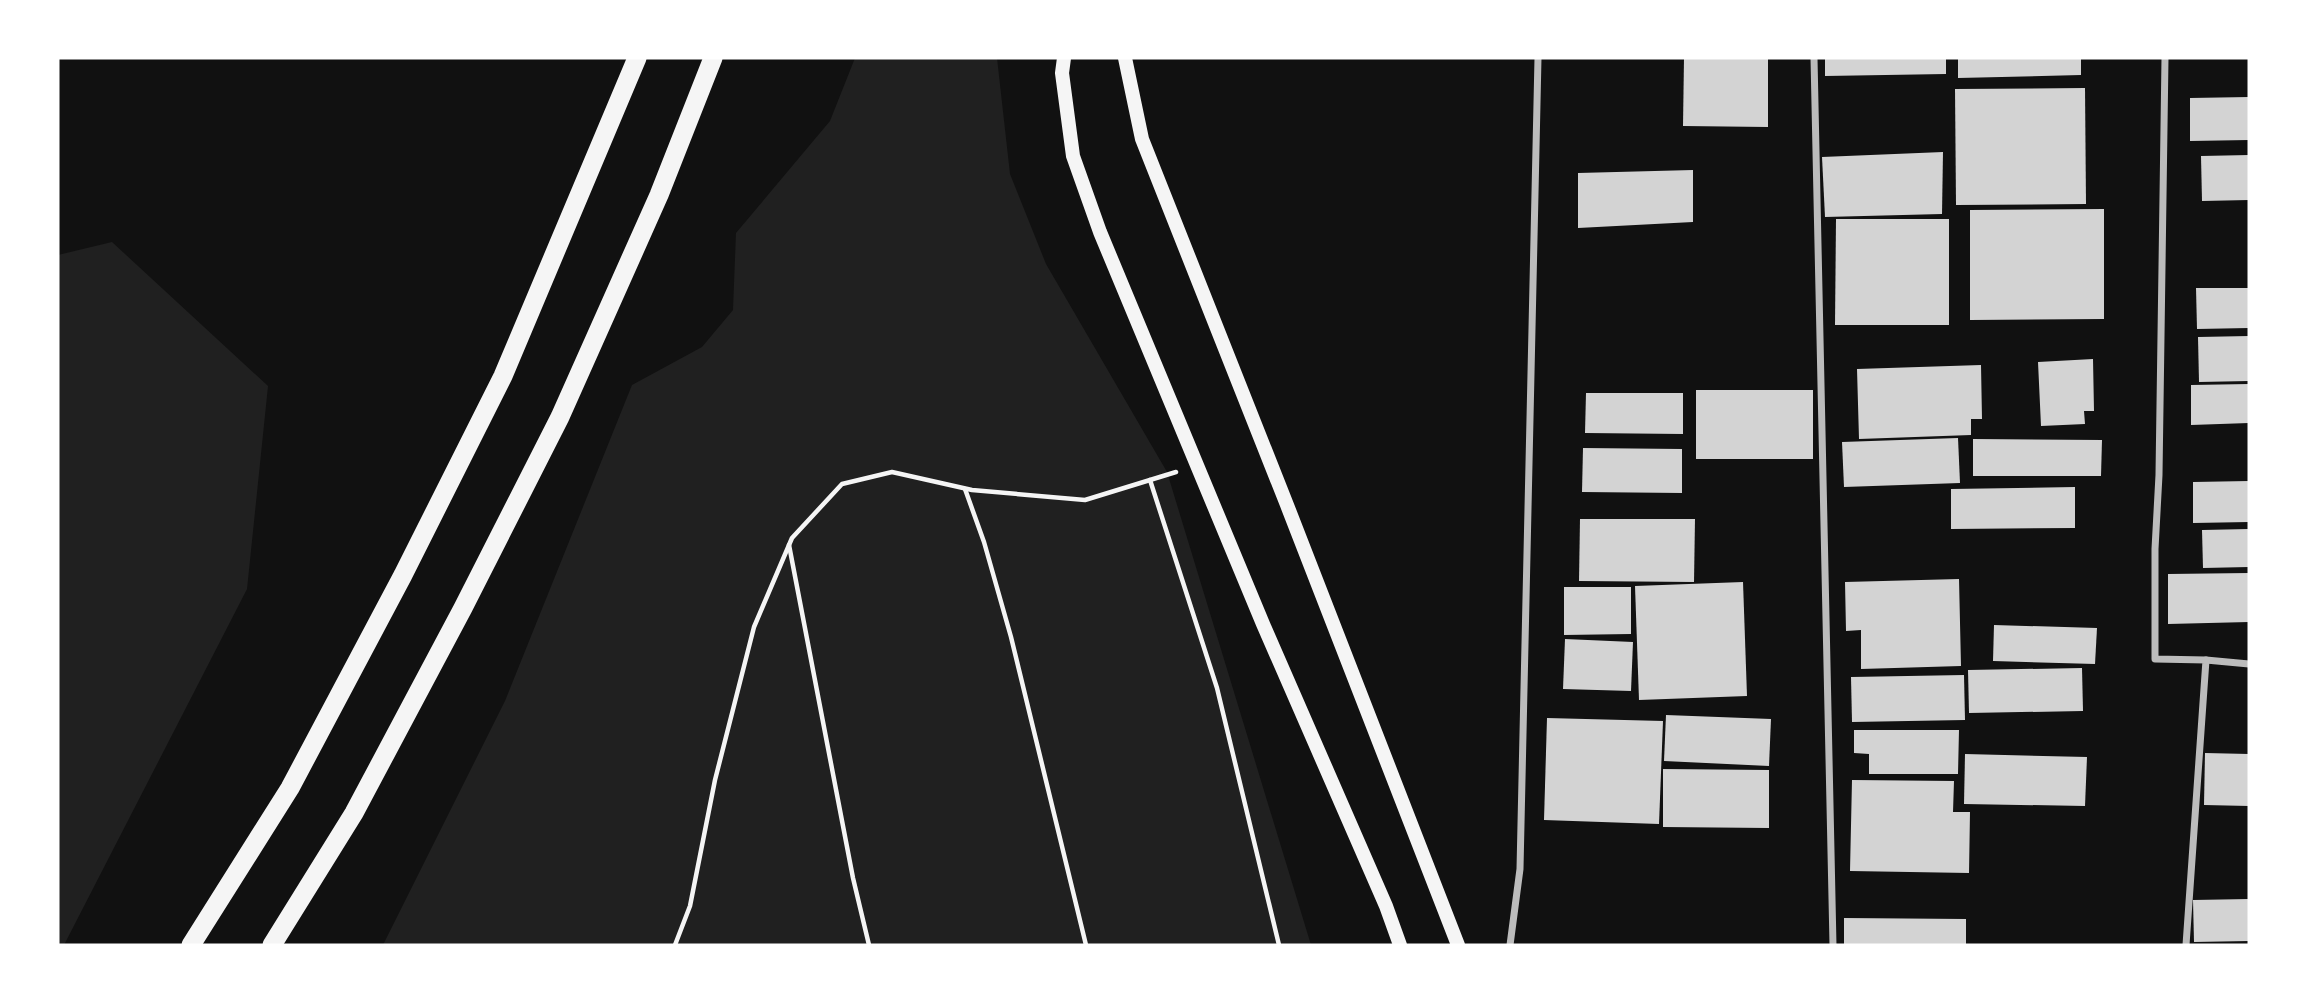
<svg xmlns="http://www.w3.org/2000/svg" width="2307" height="1003" font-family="'IBM Plex Serif',serif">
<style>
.green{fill:#202020}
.building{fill:#d3d3d3}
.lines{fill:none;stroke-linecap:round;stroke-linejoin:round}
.path{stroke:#f5f5f5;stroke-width:4.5}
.minor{stroke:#bcbcbc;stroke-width:7}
.secondary{stroke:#f5f5f5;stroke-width:14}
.trunk{stroke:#f5f5f5;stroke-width:19}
</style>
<rect width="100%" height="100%" fill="#111"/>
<g class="green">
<path d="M855 58H997L1010 174 1046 264 1167 472 1311 945H383L505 701 632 385 702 347 733 310 736 233 830 121Z"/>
<path d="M112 242 268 386 247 589 64 945H58V255Z"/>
</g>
<g class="building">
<path d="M1684 58H1768V127L1683 126Z"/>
<path d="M1825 58H1946V74L1825 76Z"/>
<path d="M1958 58H2081V75L1958 78Z"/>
<path d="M2085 88 2086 204 1956 205 1955 89Z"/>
<path d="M2249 97V140L2190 141V98Z"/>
<path d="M1943 152 1942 214 1825 217 1822 157Z"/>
<path d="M2249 155V200L2202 201 2201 156Z"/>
<path d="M1693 170V222L1578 228V173Z"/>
<path d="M2104 209V319L1970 320V210Z"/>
<path d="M1836 219H1949V325H1835Z"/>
<path d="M2196 288H2249V328L2197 329Z"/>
<path d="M2249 336V381L2199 382 2198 337Z"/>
<path d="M2093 359 2094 411H2084L2085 424 2041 426 2038 362Z"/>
<path d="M1981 365 1982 419H1971V435L1859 439 1857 369Z"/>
<path d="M2249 384V423L2191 425V385Z"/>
<rect x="1696" y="390" width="117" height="69"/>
<path d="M1586 393H1683V434L1585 433Z"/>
<path d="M1958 438 1960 483 1844 487 1842 442Z"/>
<path d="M1973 439 2102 440 2101 476H1973Z"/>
<path d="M1583 448 1682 449V493L1582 492Z"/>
<path d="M2249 481V522L2193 523V482Z"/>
<path d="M2075 487V528L1951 529V489Z"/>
<path d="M1580 519H1695L1694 582 1579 581Z"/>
<path d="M2249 529V567L2203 568 2202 530Z"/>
<path d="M2249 573V622L2168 624V574Z"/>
<path d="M1959 579 1961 666 1861 669V630L1846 631 1845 582Z"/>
<path d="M1743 582 1747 696 1639 700 1635 586Z"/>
<path d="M1564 587H1631V634L1564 635Z"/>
<path d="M1994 625 2097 628 2095 664 1993 661Z"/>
<path d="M1565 639 1633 642 1631 691 1563 689Z"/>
<path d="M2082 668 2083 711 1969 713 1968 670Z"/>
<path d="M1964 675 1965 720 1852 722 1851 677Z"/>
<path d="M1666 715 1771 719 1769 766 1664 761Z"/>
<path d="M1547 718 1663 721 1659 824 1544 820Z"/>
<path d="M1854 730H1959L1958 774H1869V754L1854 753Z"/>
<path d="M2205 753 2249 754V806L2204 805Z"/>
<path d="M1965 754 2087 757 2085 806 1964 804Z"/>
<path d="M1663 769 1769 770V828L1663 827Z"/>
<path d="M1852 780 1954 781 1953 812H1970L1969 873 1850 871Z"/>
<path d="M2249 899V941L2194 942 2193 900Z"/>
<path d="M1844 918 1966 919V945H1844Z"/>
</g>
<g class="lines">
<g class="path">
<path d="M1150 480 1217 688 1279 945"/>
<path d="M965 489 984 542 1011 637 1086 945"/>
<path d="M789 545 853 878 869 945"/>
<path d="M675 945 690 906 715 780 754 627 792 538 842 484 892 472 972 490 1085 500 1176 472"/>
</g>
<g class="minor">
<path d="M1814 58 1833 945"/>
<path d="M2165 58 2159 475 2155 549V659L2206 660 2186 945"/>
<path d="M2206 660 2249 664"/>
<path d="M1510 945 1520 869 1538 58"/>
</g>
<g class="secondary">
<path d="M1064 58 1062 73 1073 156 1100 232 1263 624 1386 906 1400 945"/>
<path d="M1125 58 1142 139 1287 505 1458 945"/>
</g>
<g class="trunk">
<path d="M191 945 290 788 403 575 503 376 637 58"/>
<path d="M272 945 354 813 463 608 560 417 659 195 713 58"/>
</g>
</g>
<rect width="2307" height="1003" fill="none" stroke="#ffffff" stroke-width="119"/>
</svg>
